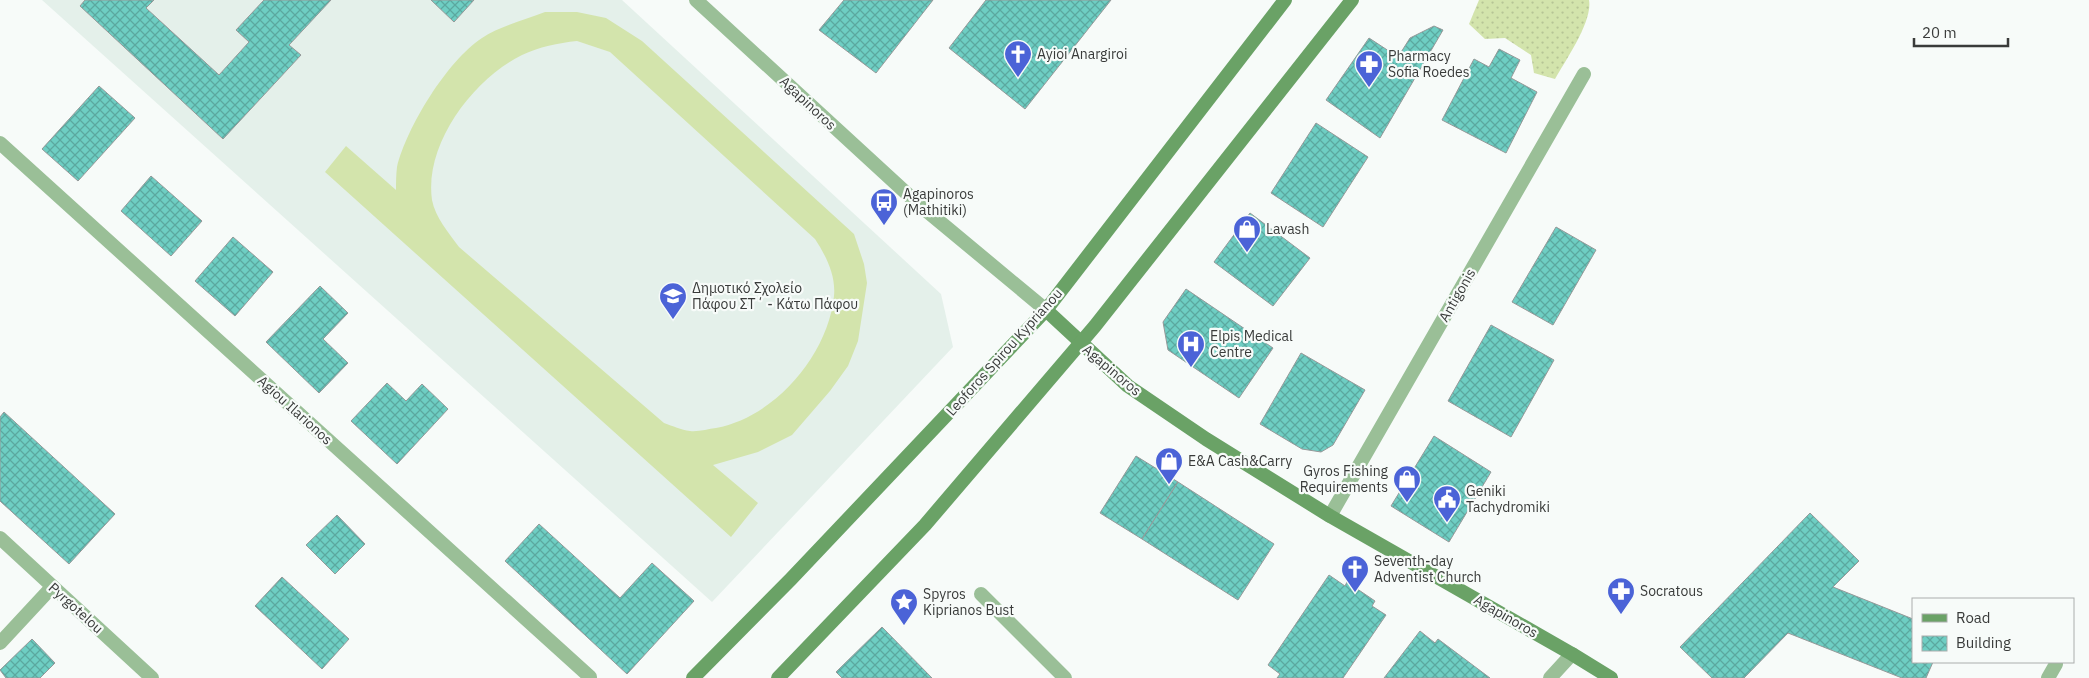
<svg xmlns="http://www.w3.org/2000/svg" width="2089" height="678" font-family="'IBM Plex Sans',sans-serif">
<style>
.built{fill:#e4f0ea}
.grass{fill:url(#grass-dots)}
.pitch{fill:#d3e4ac;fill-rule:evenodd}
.building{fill:url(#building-cross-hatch);stroke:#959999}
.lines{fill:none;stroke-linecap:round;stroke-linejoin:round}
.service{stroke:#9abf97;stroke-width:14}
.minor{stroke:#9abf97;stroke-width:14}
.tertiary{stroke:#9abf97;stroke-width:14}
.secondary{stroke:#6aa266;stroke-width:14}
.labels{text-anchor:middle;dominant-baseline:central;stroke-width:4.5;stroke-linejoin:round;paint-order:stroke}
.poi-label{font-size:14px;fill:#393b3a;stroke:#f7fbf9;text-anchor:start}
.street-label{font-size:14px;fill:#393b3a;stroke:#f7fbf9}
</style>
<defs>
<pattern id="grass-dots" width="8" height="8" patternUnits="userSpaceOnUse" patternTransform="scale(1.25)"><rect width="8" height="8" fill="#d3e4ac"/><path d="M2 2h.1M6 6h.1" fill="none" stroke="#b6c495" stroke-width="1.8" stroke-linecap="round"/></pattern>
<pattern id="building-cross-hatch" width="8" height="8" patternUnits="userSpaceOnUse" patternTransform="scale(1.25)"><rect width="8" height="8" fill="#6ecec3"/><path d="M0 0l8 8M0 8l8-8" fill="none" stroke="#5ba89f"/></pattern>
</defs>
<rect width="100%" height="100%" fill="#f7fbf9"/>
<path class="built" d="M42 0H622L941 294 953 347 712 602Z"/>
<path class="grass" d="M1479 0H1589C1593 21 1565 61 1555 79L1534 73 1531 55 1505 38 1485 39 1469 24Z"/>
<path class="pitch" d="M545 12H577L606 18 642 41 854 234 864 264 867 283 858 341 848 366 830 391 792 435 758 452 713 465 758 503 731 537 325 172 346 146 396 190C396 183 396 175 397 167 407 127 447 61 482 38 500 26 525 20 545 12ZM577 41 610 52 815 239C826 256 836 275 834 296 828 355 775 417 716 428 708 429 698 432 690 431 681 430 673 426 664 423L459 247C449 233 435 217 432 200 424 144 473 79 522 55 539 47 558 43 577 41Z"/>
<g class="building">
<path d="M85 0H154L146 8 219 75 249 42 236 30 264 0H331L289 45 301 55 223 139 80 6Z"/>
<path d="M431 0H474L454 22Z"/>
<path d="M844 0H933L876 73 819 30Z"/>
<path d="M986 0H1111L1025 109 949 48Z"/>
<path d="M1434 26 1443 30 1380 138 1326 100 1369 38 1398 57 1410 38Z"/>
<path d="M1499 49 1520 60 1511 78 1537 92 1506 153 1442 120 1474 59 1489 67Z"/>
<path d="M99 86 135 118 78 181 42 149Z"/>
<path d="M1316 123 1368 157 1323 227 1271 193Z"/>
<path d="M151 176 202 221 171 256 121 211Z"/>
<path d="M1250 213 1310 258 1273 306 1214 262Z"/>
<path d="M1556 227 1596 250 1553 325 1512 302Z"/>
<path d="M233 237 273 272 235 316 195 281Z"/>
<path d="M320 286 348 313 323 339 348 363 319 393 266 342Z"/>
<path d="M1186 289 1273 348 1239 398 1168 350 1163 322Z"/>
<path d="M1491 325 1554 360 1511 437 1448 401Z"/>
<path d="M1301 353 1365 390 1333 445 1321 452 1302 449 1260 424Z"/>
<path d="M387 383 406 401 422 384 448 409 397 464 351 421Z"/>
<path d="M4 412 115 514 69 564 0 501V417Z"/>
<path d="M1434 436 1491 472 1449 542 1391 506Z"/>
<path d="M1136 456 1178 482 1142 539 1100 513Z"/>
<path d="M1178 482 1274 544 1238 600 1142 539Z"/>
<path d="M1810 513 1859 561 1833 587 1913 619V662H1933L1926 678H1902L1788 633 1744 678H1712L1680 647Z"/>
<path d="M337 515 365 544 335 574 306 545Z"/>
<path d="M539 524 620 598 652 563 694 601 627 674 505 561Z"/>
<path d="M1329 575 1345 586 1347 582 1375 601 1372 606 1386 615 1343 678H1277L1280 674 1268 665Z"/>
<path d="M282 577 349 639 322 669 255 606Z"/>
<path d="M882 627 932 678H842L836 672Z"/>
<path d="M1420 631 1435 643 1438 639 1490 678H1384Z"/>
<path d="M32 639 55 663 40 678H6L0 670Z"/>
</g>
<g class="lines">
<g class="service">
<path d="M0 643 52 587"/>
<path d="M2048 678 2056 664"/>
</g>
<g class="minor">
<path d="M0 143 590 677 589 678"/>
<path d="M1330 516 1584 74"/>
<path d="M0 538 152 678"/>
<path d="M981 594 1065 678"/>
<path d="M1550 678 1572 654"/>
</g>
<path class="tertiary" d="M696 0 916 202 1046 310"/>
<g class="secondary">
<path d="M1046 310 1128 386 1206 439 1330 516 1572 654 1611 678"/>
<path d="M693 678 791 579 1046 310 1285 0"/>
<path d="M778 678 925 525 1095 326 1352 0"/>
</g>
</g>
<defs>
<g id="church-pin" transform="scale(1.4375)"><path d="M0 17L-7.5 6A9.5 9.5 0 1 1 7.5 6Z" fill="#4b63d7" stroke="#f7fbf9"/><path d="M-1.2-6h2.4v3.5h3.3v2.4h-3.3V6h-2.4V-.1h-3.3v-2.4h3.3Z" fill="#fff"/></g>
<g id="pharmacy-pin" transform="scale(1.4375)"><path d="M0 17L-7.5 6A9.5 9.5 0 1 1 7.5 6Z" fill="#4b63d7" stroke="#f7fbf9"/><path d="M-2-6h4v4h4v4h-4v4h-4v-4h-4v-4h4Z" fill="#fff"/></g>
<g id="bus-pin" transform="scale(1.4375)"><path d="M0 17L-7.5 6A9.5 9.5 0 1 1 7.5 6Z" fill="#4b63d7" stroke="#f7fbf9"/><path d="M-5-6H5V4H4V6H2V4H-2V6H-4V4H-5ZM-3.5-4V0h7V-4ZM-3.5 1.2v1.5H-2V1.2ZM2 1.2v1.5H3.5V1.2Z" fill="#fff"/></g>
<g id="shop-pin" transform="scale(1.4375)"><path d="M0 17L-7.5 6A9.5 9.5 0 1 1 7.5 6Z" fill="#4b63d7" stroke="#f7fbf9"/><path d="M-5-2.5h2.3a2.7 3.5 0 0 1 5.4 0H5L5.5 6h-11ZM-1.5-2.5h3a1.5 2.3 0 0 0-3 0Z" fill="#fff"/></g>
<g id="school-pin" transform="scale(1.4375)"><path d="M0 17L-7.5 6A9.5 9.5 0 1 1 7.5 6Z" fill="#4b63d7" stroke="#f7fbf9"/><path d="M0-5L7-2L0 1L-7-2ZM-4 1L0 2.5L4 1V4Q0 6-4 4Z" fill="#fff"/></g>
<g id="hospital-pin" transform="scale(1.4375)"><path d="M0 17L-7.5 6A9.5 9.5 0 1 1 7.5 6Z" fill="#4b63d7" stroke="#f7fbf9"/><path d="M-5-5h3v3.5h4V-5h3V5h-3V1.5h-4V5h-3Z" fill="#fff"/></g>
<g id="civic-pin" transform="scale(1.4375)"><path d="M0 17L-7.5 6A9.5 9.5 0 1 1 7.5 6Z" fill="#4b63d7" stroke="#f7fbf9"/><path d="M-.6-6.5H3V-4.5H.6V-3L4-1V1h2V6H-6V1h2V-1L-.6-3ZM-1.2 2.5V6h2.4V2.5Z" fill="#fff"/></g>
<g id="sight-pin" transform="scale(1.4375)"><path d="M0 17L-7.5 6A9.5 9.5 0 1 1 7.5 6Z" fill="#4b63d7" stroke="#f7fbf9"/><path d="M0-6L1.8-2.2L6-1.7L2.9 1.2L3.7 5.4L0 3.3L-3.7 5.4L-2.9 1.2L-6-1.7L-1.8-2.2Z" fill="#fff"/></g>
</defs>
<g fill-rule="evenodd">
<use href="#church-pin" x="1018" y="54"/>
<use href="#pharmacy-pin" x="1369" y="64"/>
<use href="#bus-pin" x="884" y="202"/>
<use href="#shop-pin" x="1247" y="229"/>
<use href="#school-pin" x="673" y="296"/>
<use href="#hospital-pin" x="1191" y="344"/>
<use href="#shop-pin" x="1169" y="461"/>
<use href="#shop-pin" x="1407" y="479"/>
<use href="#civic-pin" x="1447" y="499"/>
<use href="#church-pin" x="1355" y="569"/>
<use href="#pharmacy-pin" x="1621" y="591"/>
<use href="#sight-pin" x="904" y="602"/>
</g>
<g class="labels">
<g class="poi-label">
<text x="1037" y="54">Ayioi Anargiroi</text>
<text x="1388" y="56">Pharmacy<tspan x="1388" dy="16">Sofia Roedes</tspan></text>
<text x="903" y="194">Agapinoros<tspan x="903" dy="16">(Mathitiki)</tspan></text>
<text x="1266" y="229">Lavash</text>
<text x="692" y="288">Δημοτικό Σχολείο<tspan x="692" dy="16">Πάφου ΣΤ΄ - Κάτω Πάφου</tspan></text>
<text x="1210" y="336">Elpis Medical<tspan x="1210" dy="16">Centre</tspan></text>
<text x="1188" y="461">E&amp;A Cash&amp;Carry</text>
<text x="1388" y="471" text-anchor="end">Gyros Fishing<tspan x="1388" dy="16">Requirements</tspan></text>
<text x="1466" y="491">Geniki<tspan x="1466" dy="16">Tachydromiki</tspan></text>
<text x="1374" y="561">Seventh-day<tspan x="1374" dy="16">Adventist Church</tspan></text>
<text x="1640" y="591">Socratous</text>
<text x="923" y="594">Spyros<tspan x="923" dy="16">Kiprianos Bust</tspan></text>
</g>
<g class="street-label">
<text transform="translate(808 103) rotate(43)">Agapinoros</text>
<text transform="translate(1457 295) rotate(-60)">Antigonis</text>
<text transform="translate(1004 352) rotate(-48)">Leoforos Spirou Kyprianou</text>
<text transform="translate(1112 370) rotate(40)">Agapinoros</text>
<text transform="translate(295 410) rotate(42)">Agiou Ilarionos</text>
<text transform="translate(76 608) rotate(42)">Pyrgotelou</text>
<text transform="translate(1506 616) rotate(30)">Agapinoros</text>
</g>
</g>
<rect x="1912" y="598" width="162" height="65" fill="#f7fbf9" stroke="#abaead"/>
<rect x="1922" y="614" width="25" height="8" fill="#6aa266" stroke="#abaead"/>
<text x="1956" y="623" font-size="15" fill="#393b3a">Road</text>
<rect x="1922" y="636" width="25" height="15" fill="url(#building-cross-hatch)" stroke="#abaead"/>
<text x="1956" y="648" font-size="15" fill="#393b3a">Building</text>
<path d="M1914 38v8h94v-8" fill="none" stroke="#393b3a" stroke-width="2.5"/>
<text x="1922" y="38" font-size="15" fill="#393b3a" stroke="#f7fbf9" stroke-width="4" paint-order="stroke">20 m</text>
</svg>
